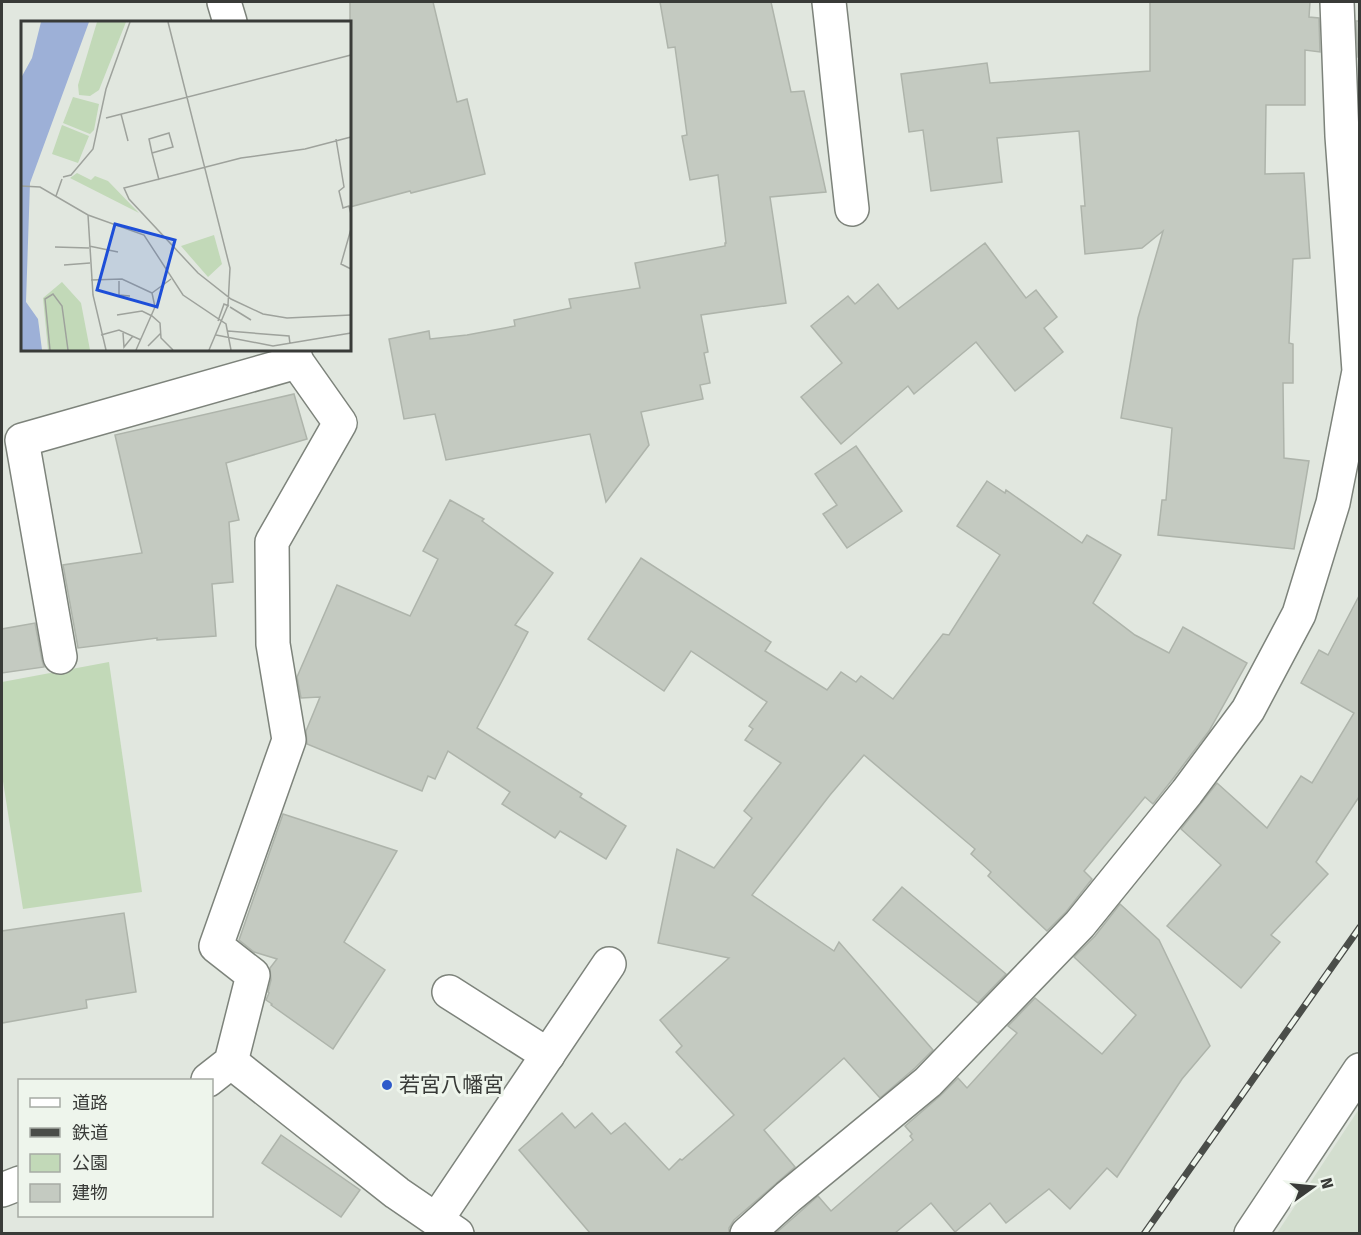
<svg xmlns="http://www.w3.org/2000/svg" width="1361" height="1235" font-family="'Fira Sans','Noto Sans JP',sans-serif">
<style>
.built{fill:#d3decf}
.green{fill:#c2d9b8}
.building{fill:#c4cac1;stroke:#aeb4ab;stroke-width:1.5}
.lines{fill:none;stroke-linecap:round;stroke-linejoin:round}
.minor-casing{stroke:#7d837b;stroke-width:36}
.minor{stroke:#fff;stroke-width:33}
.rail-casing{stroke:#4a4d49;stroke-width:7}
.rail{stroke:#eef5ec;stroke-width:4.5;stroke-dasharray:14;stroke-linecap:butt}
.poi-dot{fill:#2f5bca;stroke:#eef5ec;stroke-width:2}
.labels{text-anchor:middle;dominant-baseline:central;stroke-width:6;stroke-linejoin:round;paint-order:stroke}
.poi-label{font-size:21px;fill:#393b38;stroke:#eef5ec;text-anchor:start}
.inset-road{fill:none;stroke:#9ea29c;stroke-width:1.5}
.view{fill:#1d4ed8;fill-opacity:0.15;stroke:#1d4ed8;stroke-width:3}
.inset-edge{fill:none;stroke:#393b38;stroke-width:3}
</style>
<rect width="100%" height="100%" fill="#e1e7df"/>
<path class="built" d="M1359 1109V1233H1277Z"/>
<path class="green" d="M109 662 142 892 23 909 2 775V682Z"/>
<g class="building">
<path d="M350 2H433L457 102 467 99 485 174 411 193 410 191 350 207Z"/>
<path d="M660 2H771L791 92 804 91 826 192 770 197 786 303 701 315 708 352 704 353 710 383 700 385 703 399 641 412 649 445 606 502 590 434 446 460 435 414 404 419 389 339 429 331 430 339 467 335 515 326 514 320 571 308 569 299 640 288 635 263 725 246V243H726L718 175 690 180 682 136 687 135 675 47 668 48Z"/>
<path d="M1150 2H1310L1309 17 1319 18 1320 52 1305 50V105H1266L1265 174 1304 173 1310 258 1293 259 1289 343 1293 344V383H1283L1284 458 1309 461 1294 549 1158 535 1162 500H1166L1172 428 1121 418 1138 318 1163 231 1142 248 1085 254 1081 206H1085L1079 131 997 138 1002 182 931 191 923 130 909 132 901 74 987 63 990 83 1150 71Z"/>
<path d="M1356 21H1359V57H1358Z"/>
<path d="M985 243 1026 298 1036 290 1057 317 1044 328 1063 352 1015 391 976 342 914 394 908 386 841 444 801 397 842 363 811 326 848 296 855 304 878 284 898 309Z"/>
<path d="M294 394 307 439 226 463 239 520 229 522 233 582 212 584 216 636 157 640V638L78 648 63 565 142 553 115 435Z"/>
<path d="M856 446 902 511 847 548 823 514 837 505 815 474Z"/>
<path d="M987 481 1005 493 1006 490 1082 543 1087 535 1121 555 1093 603 1135 635 1169 653 1183 627 1247 663 1209 731 1172 780 1153 804 1145 797 1084 871 1092 879 1066 912 1047 931 988 876 991 872 971 854 975 849 864 755 830 795 752 895 834 951 839 942 933 1050 915 1068 880 1098 844 1058 764 1130 795 1167 734 1220 729 1228V1233H590L519 1150 562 1113 575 1128 592 1113 611 1134 625 1123 669 1170 680 1159 682 1160 734 1115 676 1052 682 1046 660 1020 729 958 658 943 677 849 714 868 752 818 744 811 781 763 745 740 753 729 749 726 767 702 691 651 664 691 588 639 641 558 771 642 765 651 827 690 841 672 856 682 861 676 893 699 943 634 949 635 1000 555 957 526Z"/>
<path d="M450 500 484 519 482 521 553 573 515 625 528 632 477 728 582 794 580 797 626 826 606 859 560 831 555 838 502 804 510 792 448 751 435 779 428 776 422 791 307 744 306 731 320 697 301 698 297 677 337 585 410 616 438 559 423 551Z"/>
<path d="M1359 596V797L1316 862 1328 874 1271 935 1280 942 1241 988 1167 926 1221 865 1181 829 1217 783 1267 828 1301 776 1312 783 1354 713 1301 683 1319 650 1328 655Z"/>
<path d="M35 623 42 660 44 667 2 673V629Z"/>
<path d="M283 814 397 851 344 942 385 970 333 1049 271 1005 272 1004 266 1000 269 993 268 992 271 980 270 968 277 959 254 952 239 940Z"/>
<path d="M902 887 1006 974 978 1003 873 920Z"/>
<path d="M1120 904 1159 940 1210 1046 1182 1079 1117 1177 1107 1168 1070 1209 1049 1189 1006 1223 990 1203 955 1232 931 1203 895 1233H776L818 1196 831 1211 913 1140 910 1136 912 1134 905 1126 940 1096 958 1078 967 1088 1017 1033 1008 1026 1035 998 1102 1054 1136 1015 1074 957 1095 936Z"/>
<path d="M124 913 136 992 86 1000 87 1008 2 1023V931Z"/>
<path d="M281 1135 360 1190 341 1217 262 1163Z"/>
</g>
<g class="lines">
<g class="minor-casing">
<g id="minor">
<path d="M224 2 230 22"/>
<path d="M829 2 852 209"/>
<path d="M60 657 22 440 297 362"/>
<path d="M449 992 548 1055"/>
<path d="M231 1062 397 1193 457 1234"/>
<path d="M208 1080 231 1062 253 975 216 946 289 740 273 644 272 542 340 423 297 362 293 350"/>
<path d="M2 1190 20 1183"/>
<path d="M437 1219 609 964"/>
<path d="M747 1234 788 1197 928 1082 1080 924 1187 792 1248 710 1299 614 1333 503 1359 371 1342 136 1337 2"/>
<path d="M1251 1234 1360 1070"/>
</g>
</g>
<use href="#minor" class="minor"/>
<g class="rail-casing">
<path id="rail" d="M1144 1234 1360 927"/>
</g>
<use href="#rail" class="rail"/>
</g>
<circle class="poi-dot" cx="387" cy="1085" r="6"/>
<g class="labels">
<g class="poi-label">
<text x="399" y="1085">若宮八幡宮</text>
</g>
</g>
<g transform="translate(21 21)">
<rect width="330" height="330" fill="#e1e7df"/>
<path d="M76 1H105L78 69 69 75 58 74 57 64ZM52 76 78 83 73 109 69 113 42 102ZM41 104 68 115 57 142 31 133ZM56 152 70 159 74 155 87 160 118 192 49 157ZM193 214 201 243 187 256 160 225ZM41 261 60 282 69 329H27L22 277Z" fill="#c2d9b8"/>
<path d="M20 1H68L9 162 5 281 17 298 21 329H0V57L11 37Z" fill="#9db0d7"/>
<path class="inset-road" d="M147 1 209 247 207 284 188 329M100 93 107 120M85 97 330 34M148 112 152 126 131 132 128 118ZM330 116 284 128 220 137 103 167 108 178 177 252 210 278 242 293 266 297 330 294M315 118 323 166 318 170 322 187 328 185 330 193M131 132 138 159M42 156 50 154 72 128 85 68 109 1M0 165 19 166 67 194 123 214 162 274 205 303 210 329M35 175 41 158M67 194 72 274 85 329M330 208 320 243 330 248M68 225 97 231M34 226 68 227M43 244 69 242M70 259 101 258 131 272M98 260V274L109 275M131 272 150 258M209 286 230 299M96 294 121 290 131 295 139 302 140 317 152 329M197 300 203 283 208 285M207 310 268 315 269 323M102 312 103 326 112 315M80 314 98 309 120 319M195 314 252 325 330 312M127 325 140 312M29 329 24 278 32 273 41 285 47 329M115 329 134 286 131 272"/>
<path class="view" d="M94 203 154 219 136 286 76 269Z"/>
<rect width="330" height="330" class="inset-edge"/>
</g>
<rect width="1361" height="1235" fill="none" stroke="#393b38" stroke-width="6"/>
<rect x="18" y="1079" width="195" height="138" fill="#eef5ec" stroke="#a6aba4" stroke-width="1.5"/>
<rect x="30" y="1098" width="30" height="9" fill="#ffffff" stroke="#a6aba4" stroke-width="1.5"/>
<text x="72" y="1109" font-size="18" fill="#393b38">道路</text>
<rect x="30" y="1128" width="30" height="9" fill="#4a4d49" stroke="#a6aba4" stroke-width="1.5"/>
<text x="72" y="1139" font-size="18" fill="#393b38">鉄道</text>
<rect x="30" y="1154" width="30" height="18" fill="#c2d9b8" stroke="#a6aba4" stroke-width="1.5"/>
<text x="72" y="1169" font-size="18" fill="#393b38">公園</text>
<rect x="30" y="1184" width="30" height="18" fill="#c4cac1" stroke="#a6aba4" stroke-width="1.5"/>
<text x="72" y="1199" font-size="18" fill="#393b38">建物</text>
<g transform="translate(1313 1187) rotate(75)" stroke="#eef5ec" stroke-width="4.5" paint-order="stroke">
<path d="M0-4.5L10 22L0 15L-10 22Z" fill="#393b38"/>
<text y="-9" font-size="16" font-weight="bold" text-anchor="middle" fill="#393b38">N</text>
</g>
</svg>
